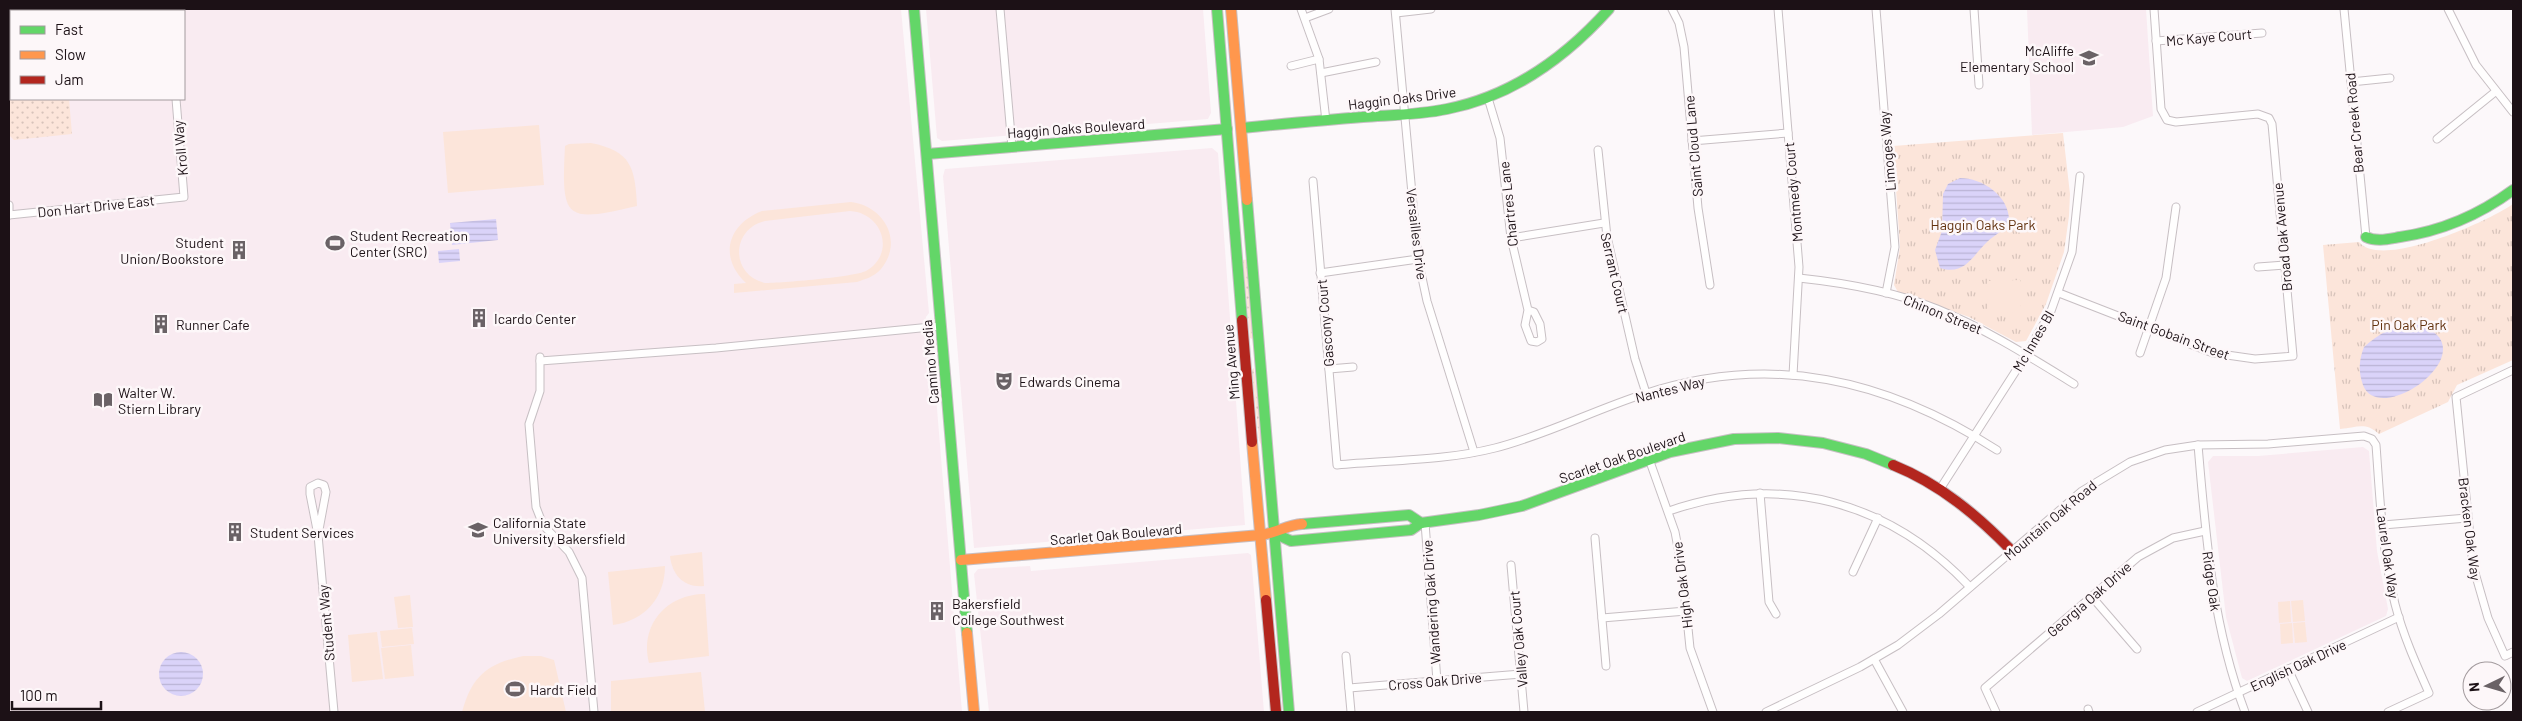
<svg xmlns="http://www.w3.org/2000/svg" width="2522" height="721" font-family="Barlow,sans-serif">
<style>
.built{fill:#f9ebf1;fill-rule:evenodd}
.grass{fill:url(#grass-dots)}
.park{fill:url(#park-tufts)}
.garden{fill:#fce5da;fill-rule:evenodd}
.water{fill:url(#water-rules)}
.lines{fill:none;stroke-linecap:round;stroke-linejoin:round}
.street-casing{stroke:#c7bfc3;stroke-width:9}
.fast-casing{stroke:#c7bfc3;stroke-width:12}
.slow-casing{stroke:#c7bfc3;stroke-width:12}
.jam-casing{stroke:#c7bfc3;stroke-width:12}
.street{stroke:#fffefe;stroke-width:7}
.fast{stroke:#63d668;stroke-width:10}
.slow{stroke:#ff974d;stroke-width:10}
.jam{stroke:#b3261e;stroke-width:10}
.labels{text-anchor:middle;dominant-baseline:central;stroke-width:5;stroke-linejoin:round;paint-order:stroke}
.street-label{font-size:14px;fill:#1c1116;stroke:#fdf7f9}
.poi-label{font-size:14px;fill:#1c1116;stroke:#fdf7f9;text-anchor:start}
.park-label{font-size:14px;fill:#62310e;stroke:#fdf7f9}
</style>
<defs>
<pattern id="grass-dots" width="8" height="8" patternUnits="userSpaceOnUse" patternTransform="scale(1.25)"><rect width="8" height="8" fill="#fce5da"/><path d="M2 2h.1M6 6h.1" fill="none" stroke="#d7c3ba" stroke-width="1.8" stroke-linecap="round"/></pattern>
<pattern id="park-tufts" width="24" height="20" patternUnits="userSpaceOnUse" patternTransform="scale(1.25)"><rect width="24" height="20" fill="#fce5da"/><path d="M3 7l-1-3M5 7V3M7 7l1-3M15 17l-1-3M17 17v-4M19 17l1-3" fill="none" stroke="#d7c3ba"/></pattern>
<pattern id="water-rules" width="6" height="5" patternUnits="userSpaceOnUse" patternTransform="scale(1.25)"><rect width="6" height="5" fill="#dad3f9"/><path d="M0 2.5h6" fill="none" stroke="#bab4d5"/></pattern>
</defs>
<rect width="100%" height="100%" fill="#fcf8fa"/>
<g class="built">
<path d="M9 9H901L929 313 926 317 927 338 932 348 962 712H9ZM11 11H184V99H11Z"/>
<path d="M926 9H1203L1211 113 1208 119 942 141 937 138Z"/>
<path d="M2027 9H2146L2153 116 2123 127 2032 135Z"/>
<path d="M1212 148 1218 153 1245 525 974 548 943 176 945 169Z"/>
<path d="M2363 447 2369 451 2377 551 2388 609 2386 616 2247 681 2242 678 2226 617 2208 462 2213 456H2258Z"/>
<path d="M1248 553 1251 555 1264 712H989L974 574 978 569 1030 566 1031 571Z"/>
</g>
<g class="grass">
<path d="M11 36V99H69L72 134 14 140 9 135V40Z"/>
<path d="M1249 259 1254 330 1252 339 1250 338 1243 260Z"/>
<path d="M1254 368 1260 423 1264 440 1263 450 1259 440 1252 370Z"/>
</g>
<g class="park">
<path d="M2063 133 2070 194 2069 216 2064 252 2046 304 2026 341 2016 342 1969 317 1898 292 1894 285 1900 247 1893 146Z"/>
<path d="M2513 204V360L2457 385 2448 402 2379 434C2365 421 2356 428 2340 429L2323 245 2359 242C2381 270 2489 221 2513 204Z"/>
</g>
<g class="garden">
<path d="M539 125 544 185 448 193 443 132Z"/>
<path d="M591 143C631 151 635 167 637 206 565 223 561 220 565 146L569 144Z"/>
<path d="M851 202C884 206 904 241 881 269 874 277 865 279 857 282L734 293V284L746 283C718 257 728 224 762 211ZM850 211C883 213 896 254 866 271 854 277 781 283 765 283 730 275 731 229 765 221Z"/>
<path d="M2020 280 2021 312 1988 313 1987 281Z"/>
<path d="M702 552 704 586C684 588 672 575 670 556Z"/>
<path d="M665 566C665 598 644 621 613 625L608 572Z"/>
<path d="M705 594 709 656 649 663C639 625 667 594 705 594Z"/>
<path d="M410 595 413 627 398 628 394 597Z"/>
<path d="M2303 600 2305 621 2293 622 2291 601Z"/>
<path d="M2290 601 2291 622 2279 623 2278 602Z"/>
<path d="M2305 622 2307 642 2295 643 2293 623Z"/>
<path d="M2292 623 2293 643 2281 644 2280 624Z"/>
<path d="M412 628 414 644 382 647 380 631Z"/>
<path d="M377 632 383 679 352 682 348 635Z"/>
<path d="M411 645 414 676 385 679 381 648Z"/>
<path d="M523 656H541L554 660 566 712H462C472 676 487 664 523 656Z"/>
<path d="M701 672 705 712H611V681Z"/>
</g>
<g class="water">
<path d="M1960 178C1983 178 2011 197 2009 223 2003 231 1995 235 1988 241 1972 256 1965 276 1940 268L1935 250 1942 231 1943 194 1948 184Z"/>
<path d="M496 219 498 240 452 245 450 223Z"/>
<path d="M459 249 460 261 439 263 438 251Z"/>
<path d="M2416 324C2494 346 2380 430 2363 385 2358 371 2359 360 2364 347 2378 334 2397 323 2416 324Z"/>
<circle cx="181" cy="674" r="22"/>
</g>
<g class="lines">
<g class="street-casing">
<g id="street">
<path d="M168 9V11"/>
<path d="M1000 9 1012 147"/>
<path d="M1301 9 1319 59 1326 121"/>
<path d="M1395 9 1418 259 1427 301 1474 452"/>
<path d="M1672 9 1679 23 1684 47 1698 208 1710 285"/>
<path d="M1778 9 1799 267 1793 375"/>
<path d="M1876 9 1895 247 1886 293"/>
<path d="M1974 9 1979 85"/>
<path d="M2344 9 2366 237"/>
<path d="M2448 9 2476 65 2513 112"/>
<path d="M35 11 49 9"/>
<path d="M1396 13 1431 9"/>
<path d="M1305 18 1329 9"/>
<path d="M9 29 11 26"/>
<path d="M2156 41 2262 33"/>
<path d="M1291 66 1319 59"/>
<path d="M1321 73 1376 62"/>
<path d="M2351 82 2390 78"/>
<path d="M1488 98 1500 138 1511 238 1528 310 1525 325 1531 341 1537 342 1542 339 1540 324 1534 312 1528 310"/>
<path d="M2437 139 2495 92"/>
<path d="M1692 141 1788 133"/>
<path d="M1598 150 1607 237 1635 359 1646 393"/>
<path d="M1313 181 1337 465C1389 460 1444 461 1495 448 1546 435 1594 410 1644 394 1772 352 1886 379 1997 450"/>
<path d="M9 205V215"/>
<path d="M9 215 184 197 176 99"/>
<path d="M1511 238 1604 223"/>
<path d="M2258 267 2285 265"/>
<path d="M1320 273 1418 259"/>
<path d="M1799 278C1846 283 1893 291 1937 309 1986 329 2030 357 2074 384"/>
<path d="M2059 293 2213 353 2255 359 2293 356 2272 124 2269 118 2258 114 2176 122 2167 120 2161 109 2154 9"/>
<path d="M2140 353 2166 278 2176 207"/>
<path d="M540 357V391L529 424 536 507 543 525 569 552 582 578 594 712"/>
<path d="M540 361 716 348 941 326"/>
<path d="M1329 369 1353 367"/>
<path d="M2513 370 2456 397 2473 566 2488 618 2505 656 2513 652"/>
<path d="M2198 445C2206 538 2212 624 2245 712"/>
<path d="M1649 459 1675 532 1682 569 1690 648 1713 712"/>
<path d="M1940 489 2026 355 2051 311 2072 252 2080 176"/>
<path d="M1760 493 1769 602 1776 614"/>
<path d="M1669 511C1782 472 1889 501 1970 587"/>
<path d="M1425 523 1437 681"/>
<path d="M2383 525 2467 518"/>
<path d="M318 535 326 492 324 485 318 483 310 487V494L318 535 334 712"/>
<path d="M1595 538 1606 666"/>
<path d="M1511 565 1524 712"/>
<path d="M1853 572 1878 518"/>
<path d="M2092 597 2137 649"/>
<path d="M1602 618 1686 611"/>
<path d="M1346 656 1351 712"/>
<path d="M1874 659 1903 712"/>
<path d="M2288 669 2308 712"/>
<path d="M1349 688 1521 674"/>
<path d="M2088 709 2089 712"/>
<path d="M1766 712 1860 667 1898 645 1939 614 2082 491 2130 462 2165 450 2198 445 2268 444 2364 436 2372 439 2376 445C2380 498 2382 552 2395 604 2403 635 2416 664 2429 693L2388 712"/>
<path d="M1996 712 1985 688 2138 557 2173 538 2205 531"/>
<path d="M2197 712 2399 617"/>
</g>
</g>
<g class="fast-casing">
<g id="fast">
<path d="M914 9 967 633"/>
<path d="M1217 9 1242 320"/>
<path d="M1242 128C1282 124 1323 120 1363 117 1391 115 1419 115 1447 109 1513 96 1565 58 1609 9"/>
<path d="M927 154 1227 129"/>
<path d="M1247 200 1289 712"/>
<path d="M2366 237C2377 242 2388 239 2400 237 2442 231 2479 215 2513 190"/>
<path d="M1302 524 1409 515 1421 523"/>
<path d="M1274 533 1291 541 1411 530 1421 523 1479 515 1522 506 1670 452 1734 439 1778 438 1823 443 1866 454 1893 465"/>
</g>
</g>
<g class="slow-casing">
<g id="slow">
<path d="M1231 9 1247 200"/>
<path d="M1252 442 1266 600"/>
<path d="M961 560 1261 535C1276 533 1287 525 1302 524"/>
<path d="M967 633 974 712"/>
</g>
</g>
<g class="jam-casing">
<g id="jam">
<path d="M1242 320 1252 442"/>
<path d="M1893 465C1940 484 1977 515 2012 551"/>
<path d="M1266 600 1276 712"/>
</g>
</g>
<use href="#street" class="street"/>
<use href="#fast" class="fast"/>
<use href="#slow" class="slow"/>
<use href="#jam" class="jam"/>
</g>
<defs>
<g id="school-bare" transform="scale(1.5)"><path d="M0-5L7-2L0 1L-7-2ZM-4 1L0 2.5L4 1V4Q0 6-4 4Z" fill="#6a6266" stroke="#fdf7f9" stroke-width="2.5" paint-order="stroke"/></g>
<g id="stadium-bare" transform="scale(1.5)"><path d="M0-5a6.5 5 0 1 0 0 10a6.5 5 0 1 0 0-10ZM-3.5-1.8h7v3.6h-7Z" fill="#6a6266" stroke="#fdf7f9" stroke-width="2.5" paint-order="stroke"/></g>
<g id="building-bare" transform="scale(1.5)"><path d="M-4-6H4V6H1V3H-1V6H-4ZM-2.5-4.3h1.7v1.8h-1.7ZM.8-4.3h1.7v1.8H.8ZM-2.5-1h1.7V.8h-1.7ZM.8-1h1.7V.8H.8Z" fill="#6a6266" stroke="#fdf7f9" stroke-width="2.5" paint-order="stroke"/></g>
<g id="theatre-bare" transform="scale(1.5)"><path d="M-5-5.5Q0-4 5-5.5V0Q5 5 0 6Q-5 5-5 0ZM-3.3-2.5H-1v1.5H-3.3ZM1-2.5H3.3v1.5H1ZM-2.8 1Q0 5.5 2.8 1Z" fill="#6a6266" stroke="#fdf7f9" stroke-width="2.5" paint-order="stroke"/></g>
<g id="library-bare" transform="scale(1.5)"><path d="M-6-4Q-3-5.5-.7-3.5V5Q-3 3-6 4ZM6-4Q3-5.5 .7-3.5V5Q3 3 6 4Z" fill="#6a6266" stroke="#fdf7f9" stroke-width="2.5" paint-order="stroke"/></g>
<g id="university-bare" transform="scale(1.5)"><path d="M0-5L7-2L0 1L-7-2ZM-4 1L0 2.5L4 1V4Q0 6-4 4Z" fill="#6a6266" stroke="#fdf7f9" stroke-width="2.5" paint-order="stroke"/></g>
</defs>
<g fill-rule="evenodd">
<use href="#school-bare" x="2089" y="58"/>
<use href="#stadium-bare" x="335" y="243"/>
<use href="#building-bare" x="239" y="250"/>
<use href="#building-bare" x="479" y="318"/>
<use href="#building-bare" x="161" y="324"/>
<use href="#theatre-bare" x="1004" y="381"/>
<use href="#library-bare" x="103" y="400"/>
<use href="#university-bare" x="478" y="530"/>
<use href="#building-bare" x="235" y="532"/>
<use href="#building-bare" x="937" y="611"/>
<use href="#stadium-bare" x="515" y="689"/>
</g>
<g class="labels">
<g class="street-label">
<text transform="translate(2209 37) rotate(-5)">Mc Kaye Court</text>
<text transform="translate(1402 98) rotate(-7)">Haggin Oaks Drive</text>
<text transform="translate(2354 123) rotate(-95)">Bear Creek Road</text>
<text transform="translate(1076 128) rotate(-4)">Haggin Oaks Boulevard</text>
<text transform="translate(1693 146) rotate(-95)">Saint Cloud Lane</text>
<text transform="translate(180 148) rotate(-95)">Kroll Way</text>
<text transform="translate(1887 151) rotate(-95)">Limoges Way</text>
<text transform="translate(1793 192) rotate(-95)">Montmedy Court</text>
<text transform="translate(1508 204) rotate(-96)">Chartres Lane</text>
<text transform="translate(96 206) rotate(-6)">Don Hart Drive East</text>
<text transform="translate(1417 234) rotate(83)">Versailles Drive</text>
<text transform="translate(2282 237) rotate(-95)">Broad Oak Avenue</text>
<text transform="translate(1615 273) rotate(77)">Serrant Court</text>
<text transform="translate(1943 314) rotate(22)">Chinon Street</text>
<text transform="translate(1325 323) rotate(-95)">Gascony Court</text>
<text transform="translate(2174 335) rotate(20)">Saint Gobain Street</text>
<text transform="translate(2033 341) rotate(-60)">Mc Innes Bl</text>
<text transform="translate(930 362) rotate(-95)">Camino Media</text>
<text transform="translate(1231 362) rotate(-95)">Ming Avenue</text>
<text transform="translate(1670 389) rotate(-14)">Nantes Way</text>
<text transform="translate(1622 457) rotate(-19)">Scarlet Oak Boulevard</text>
<text transform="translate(2050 520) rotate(-40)">Mountain Oak Road</text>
<text transform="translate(2470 529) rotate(83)">Bracken Oak Way</text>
<text transform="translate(1116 534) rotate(-5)">Scarlet Oak Boulevard</text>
<text transform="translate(2388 553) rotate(82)">Laurel Oak Way</text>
<text transform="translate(2212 581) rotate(82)">Ridge Oak</text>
<text transform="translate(1682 585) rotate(-97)">High Oak Drive</text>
<text transform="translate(2089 599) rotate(-41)">Georgia Oak Drive</text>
<text transform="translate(1431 602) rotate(-94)">Wandering Oak Drive</text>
<text transform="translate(326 623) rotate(-95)">Student Way</text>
<text transform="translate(1518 639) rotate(-95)">Valley Oak Court</text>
<text transform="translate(2298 665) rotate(-25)">English Oak Drive</text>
<text transform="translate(1435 681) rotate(-5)">Cross Oak Drive</text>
</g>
<g class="poi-label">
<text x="2074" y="50" text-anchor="end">McAliffe<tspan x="2074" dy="16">Elementary School</tspan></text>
<text x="350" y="235">Student Recreation<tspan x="350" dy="16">Center (SRC)</tspan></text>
<text x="224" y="242" text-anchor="end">Student<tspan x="224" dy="16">Union/Bookstore</tspan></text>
<text x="494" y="318">Icardo Center</text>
<text x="176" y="324">Runner Cafe</text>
<text x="1019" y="381">Edwards Cinema</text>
<text x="118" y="392">Walter W.<tspan x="118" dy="16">Stiern Library</tspan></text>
<text x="493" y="522">California State<tspan x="493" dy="16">University Bakersfield</tspan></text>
<text x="250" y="532">Student Services</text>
<text x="952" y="603">Bakersfield<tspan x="952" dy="16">College Southwest</tspan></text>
<text x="530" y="689">Hardt Field</text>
</g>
<g class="park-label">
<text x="1983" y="224">Haggin Oaks Park</text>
<text x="2409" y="324">Pin Oak Park</text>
</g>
</g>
<rect width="2522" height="721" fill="none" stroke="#1c1116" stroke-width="20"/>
<rect x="10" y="10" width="175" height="90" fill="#fdf7f9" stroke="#a39b9e"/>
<rect x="20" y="26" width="25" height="8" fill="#63d668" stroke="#a39b9e"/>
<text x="55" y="35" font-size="15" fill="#1c1116">Fast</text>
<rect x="20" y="51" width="25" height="8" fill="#ff974d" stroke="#a39b9e"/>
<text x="55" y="60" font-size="15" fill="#1c1116">Slow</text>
<rect x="20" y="76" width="25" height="8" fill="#b3261e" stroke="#a39b9e"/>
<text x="55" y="85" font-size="15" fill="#1c1116">Jam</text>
<g transform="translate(2487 686) rotate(265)"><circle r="24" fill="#fdf7f9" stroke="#a39b9e"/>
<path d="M0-4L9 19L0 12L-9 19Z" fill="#6a6266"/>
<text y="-8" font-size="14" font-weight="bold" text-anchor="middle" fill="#1c1116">N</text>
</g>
<path d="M12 701v8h89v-8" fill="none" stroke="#1c1116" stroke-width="2.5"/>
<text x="20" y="701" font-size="15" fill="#1c1116" stroke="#fdf7f9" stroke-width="4" paint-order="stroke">100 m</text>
</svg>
